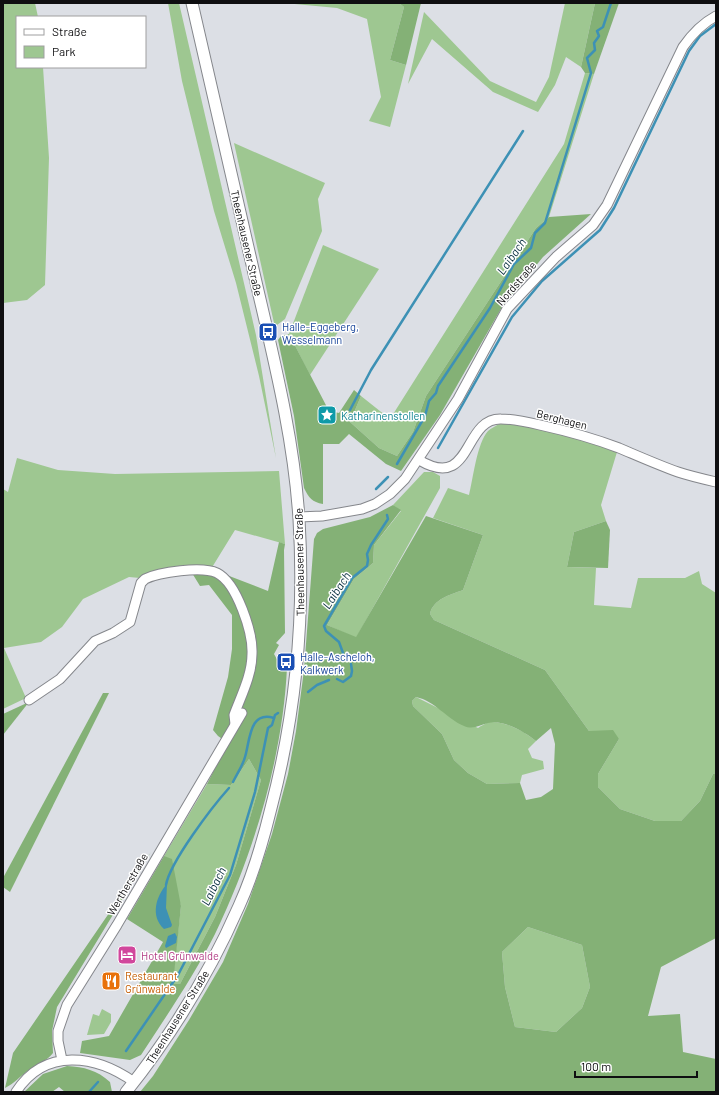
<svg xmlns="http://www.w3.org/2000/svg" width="719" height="1095" font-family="Barlow,sans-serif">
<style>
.green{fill:#9ec791}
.forest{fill:#84b176;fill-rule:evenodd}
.water{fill:#3d91b5}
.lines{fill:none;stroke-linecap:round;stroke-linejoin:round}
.stream{stroke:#3d91b5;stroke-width:2.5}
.minor-casing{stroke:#85878c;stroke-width:11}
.major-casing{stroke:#85878c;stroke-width:13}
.minor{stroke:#fff;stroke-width:9}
.major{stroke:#fff;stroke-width:11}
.labels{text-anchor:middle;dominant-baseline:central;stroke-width:3;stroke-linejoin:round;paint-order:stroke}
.street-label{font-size:11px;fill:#0f0f11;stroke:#fff}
.transit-label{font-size:11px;fill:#164399;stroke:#fff;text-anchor:start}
.culture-label{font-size:11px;fill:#0d838f;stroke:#fff;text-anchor:start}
.hotel-label{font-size:11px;fill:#b23c85;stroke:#fff;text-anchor:start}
.food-label{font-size:11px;fill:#c56008;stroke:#fff;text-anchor:start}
.water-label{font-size:12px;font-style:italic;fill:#062d3d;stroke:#fff}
</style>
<rect width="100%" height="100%" fill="#dcdfe5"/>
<g class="green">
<path d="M3 3H35L38 17H17V67H43L49 158 45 285 27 300 3 303Z"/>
<path d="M168 3H179L256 335 276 458 259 376 236 283 214 211 182 81Z"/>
<path d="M284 3H399L404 7 390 60 406 65 390 127 369 121 381 97 367 19 337 8Z"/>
<path d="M565 3H595L581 67 566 57 555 85 538 112 493 92 432 39 408 84 424 12 490 81 536 102 549 77Z"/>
<path d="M585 73 594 74 549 217 536 228 426 396 413 432 397 456 379 448 350 422 361 396 390 419 564 144Z"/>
<path d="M234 143 325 183 318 199 322 231 285 319 277 325 274 323Z"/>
<path d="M323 245 379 269 310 375 289 334Z"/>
<path d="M499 424C539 423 580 439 617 452L601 505 606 521 574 532 567 567 596 568 594 605 631 608 638 578H685L699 571 702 584 716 593V773L713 774 700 801 681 821H655L620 809 598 787V774L619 739 589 731 545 670 434 620 430 614C433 599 450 595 463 590L483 535 433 518 448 488 469 495C473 479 477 443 488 431 491 428 496 426 499 424Z"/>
<path d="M17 458 58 470 115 474 279 471 285 544 235 530 211 569 140 578 129 577 83 599 62 627 41 642 4 648 26 698 3 709V489L8 492Z"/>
<path d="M424 472H433L440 476V488L356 638 327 625 354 579 373 563 374 545 401 511 393 505Z"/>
<path d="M416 697 478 728C481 726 486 723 489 722 506 721 524 731 536 741L528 749 532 758 543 761 544 769 522 775 520 783 487 784 468 773 454 760 442 734 413 706 412 701Z"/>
<path d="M249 759 261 780 236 865 215 917 180 984 172 985 181 906 164 856 207 784 231 785Z"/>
<path d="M528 927 582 945 590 987 582 1008 556 1032 515 1027 505 987 502 952Z"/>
<path d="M102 1009 111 1014V1022L104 1034 87 1035 93 1014 99 1016Z"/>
</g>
<g class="forest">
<path d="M399 3H421L406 65 390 60 404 7Z"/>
<path d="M595 3H619L594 74 585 73 581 67Z"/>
<path d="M591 214 543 257 502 307 440 415 401 471 386 464 349 434 339 444H323V504C312 502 309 498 304 488L294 416 278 340 281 336 289 334 329 411 339 413 354 390 361 396 350 422 379 448 397 456 413 432 426 396 536 228 549 217Z"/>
<path d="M393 505 401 510 374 545 373 563 354 579 327 625 356 637 426 516 483 535 463 590C450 595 433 599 430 614L434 620 545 670 589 731 613 730 619 739 598 774V787L620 809 655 821H681L700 801 713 774 716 773V938L661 967 648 1016 680 1014 683 1052 716 1059V1092H140L153 1076 189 1020 223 962 248 904 272 834 288 774 296 731 304 670 314 539 317 533 323 529 370 517ZM416 697C435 701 447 719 464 726 473 730 480 725 488 723 503 719 525 732 536 741L551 728 555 744 553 789 541 797 526 800 520 783 487 784 468 773 454 760 442 734 413 706 412 701ZM528 927 582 945 590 987 582 1008 556 1032 515 1027 505 987 502 952Z"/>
<path d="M606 521 610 530 608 568 567 567 574 532Z"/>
<path d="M279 542 285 544 284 550 285 633 276 643 279 645 274 654 278 661 287 667C283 756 254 853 215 934 194 976 167 1015 141 1055L130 1060 80 1053 82 1041 109 1036 163 942 127 919 164 856 172 859 181 906 173 984H180L215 917 236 865 261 780 249 759 231 785 207 784 228 743 218 736 213 730 228 677 232 649V615L209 585 200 586 192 573 211 569 268 591Z"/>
<path d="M103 693H109L10 892 3 887V878Z"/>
<path d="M29 702 3 735V714Z"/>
<path d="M151 852 57 1007 52 1031 53 1053C47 1061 37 1064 29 1070 20 1076 15 1083 5 1088L13 1053Z"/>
<path d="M67 1066C84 1067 97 1070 110 1082L112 1092H65L59 1087 52 1092H24L43 1074Z"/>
</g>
<g class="water">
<path d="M167 884 166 908 172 925 171 927 164 929C150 916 156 896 167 884Z"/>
<path d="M175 933 177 937 176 943 166 948 165 946 168 936Z"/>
</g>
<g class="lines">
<g class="stream">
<path d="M350 410 371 370 523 131"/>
<path d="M438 448 512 317 542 281 600 230 614 208 689 51 700 36 716 24"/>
<path d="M397 464 425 416 429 401 436 393 438 386 490 308 514 264 531 248 535 233 545 223 591 73 587 58 595 50 594 43 599 36 597 31 603 27 611 3"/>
<path d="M376 489 388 477"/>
<path d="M343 653 339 642 326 631 324 626 352 578 367 566 368 560 367 554 371 545 388 519 387 515"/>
<path d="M337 679 343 682 351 676 352 671 351 664"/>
<path d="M308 692 317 685 329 680"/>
<path d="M233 782C237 774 243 765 245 757 250 741 249 710 274 718"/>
<path d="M166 885C170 862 212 807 229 788"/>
<path d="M126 1051 178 975 230 875 255 792 268 728 272 725 275 715 278 713"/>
<path d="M89 1092 98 1082"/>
</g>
<g class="minor-casing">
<g id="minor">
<path d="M419 460C473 492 462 418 501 419 514 419 527 422 540 425 567 431 593 438 619 448 638 456 658 465 678 472 690 476 703 479 716 482"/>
<path d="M299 517 322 516 362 509 375 504 390 494 405 479 458 399 507 309 556 257 593 225 607 205 683 47C692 34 701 24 716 16"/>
<path d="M29 700 60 679 95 641 113 633 130 622 141 583 145 579C159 572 202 566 217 573 237 583 253 633 252 654 252 675 241 696 234 715L235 724"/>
<path d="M62 1060 58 1041V1031L67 1005 117 925 242 713"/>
<path d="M16 1092C45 1047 96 1055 134 1082"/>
</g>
</g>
<g class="major-casing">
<path id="major" d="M126 1092C171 1036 210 972 239 906 253 875 263 841 271 808 296 713 305 617 299 519 294 439 274 360 256 282 235 189 213 96 192 3"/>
</g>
<use href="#minor" class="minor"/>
<use href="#major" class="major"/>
</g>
<defs>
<g id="bus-square" transform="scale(1)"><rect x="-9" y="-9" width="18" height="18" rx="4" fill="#1a4fb4" stroke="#fff"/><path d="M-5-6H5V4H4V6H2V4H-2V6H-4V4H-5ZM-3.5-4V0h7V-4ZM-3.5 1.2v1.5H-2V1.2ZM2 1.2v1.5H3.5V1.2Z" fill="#fff"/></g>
<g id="sight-square" transform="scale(1)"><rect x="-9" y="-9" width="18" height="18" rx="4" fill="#0f9aa8" stroke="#fff"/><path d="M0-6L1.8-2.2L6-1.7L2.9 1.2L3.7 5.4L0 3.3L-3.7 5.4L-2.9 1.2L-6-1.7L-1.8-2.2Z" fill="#fff"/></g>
<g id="hotel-square" transform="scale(1)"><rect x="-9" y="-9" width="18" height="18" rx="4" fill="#d1479c" stroke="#fff"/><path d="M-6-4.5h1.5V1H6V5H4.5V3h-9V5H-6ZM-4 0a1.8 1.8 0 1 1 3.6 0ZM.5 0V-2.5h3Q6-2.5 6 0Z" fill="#fff"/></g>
<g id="restaurant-square" transform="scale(1)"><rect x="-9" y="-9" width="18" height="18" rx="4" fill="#e8710a" stroke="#fff"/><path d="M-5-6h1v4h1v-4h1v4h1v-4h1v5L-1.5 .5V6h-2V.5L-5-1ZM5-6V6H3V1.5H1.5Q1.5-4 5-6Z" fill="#fff"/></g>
</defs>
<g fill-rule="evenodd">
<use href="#bus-square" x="268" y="332"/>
<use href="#sight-square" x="327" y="415"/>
<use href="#bus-square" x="286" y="662"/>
<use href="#hotel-square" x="127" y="955"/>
<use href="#restaurant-square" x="111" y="981"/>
</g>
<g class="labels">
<g class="street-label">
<text transform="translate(247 243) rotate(77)">Theenhausener Straße</text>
<text transform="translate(516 283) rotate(-49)">Nordstraße</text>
<text transform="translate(562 419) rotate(14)">Berghagen</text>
<text transform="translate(299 562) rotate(-91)">Theenhausener Straße</text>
<text transform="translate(127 884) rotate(-60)">Wertherstraße</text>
<text transform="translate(177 1017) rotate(-58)">Theenhausener Straße</text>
</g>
<g class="transit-label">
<text x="282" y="326">Halle-Eggeberg,<tspan x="282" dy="13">Wesselmann</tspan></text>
<text x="300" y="656">Halle-Ascheloh,<tspan x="300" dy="13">Kalkwerk</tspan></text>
</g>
<g class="culture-label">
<text x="341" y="415">Katharinenstollen</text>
</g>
<g class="hotel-label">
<text x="141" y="955">Hotel Grünwalde</text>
</g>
<g class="food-label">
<text x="125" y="975">Restaurant<tspan x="125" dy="13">Grünwalde</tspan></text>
</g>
<g class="water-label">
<text transform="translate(511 256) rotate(-55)">Laibach</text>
<text transform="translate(336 590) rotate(-57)">Laibach</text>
<text transform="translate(213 886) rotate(-64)">Laibach</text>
</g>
</g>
<rect width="719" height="1095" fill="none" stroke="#0f0f11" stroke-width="8"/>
<rect x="16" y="16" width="130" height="52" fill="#ffffff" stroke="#9f9fa0"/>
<rect x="24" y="29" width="20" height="6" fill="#ffffff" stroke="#9f9fa0"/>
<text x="52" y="36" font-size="12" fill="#0f0f11">Straße</text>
<rect x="24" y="46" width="20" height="12" fill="#9ec791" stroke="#9f9fa0"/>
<text x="52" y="56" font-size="12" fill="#0f0f11">Park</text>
<path d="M575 1071v6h122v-6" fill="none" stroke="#0f0f11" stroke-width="2"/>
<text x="581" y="1071" font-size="12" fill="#0f0f11" stroke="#ffffff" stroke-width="3" paint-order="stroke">100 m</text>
</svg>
